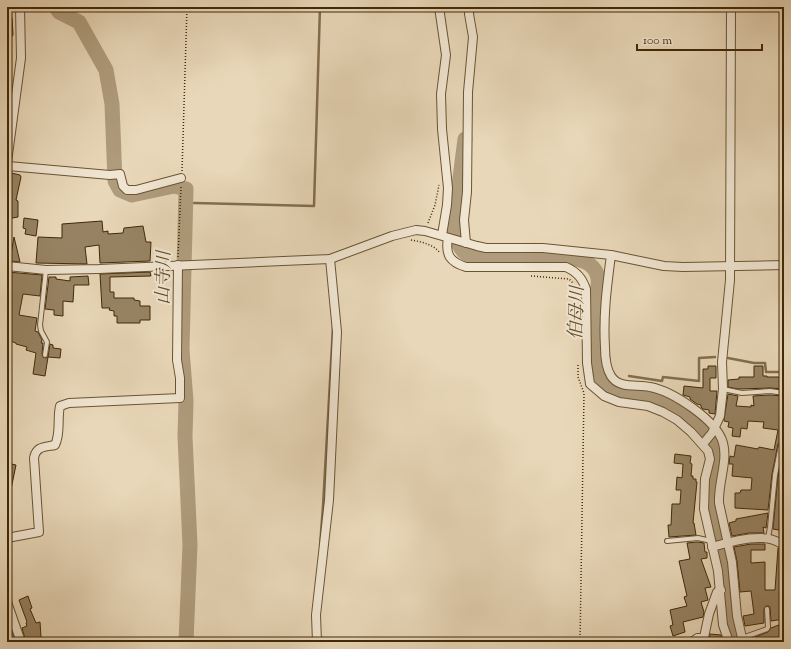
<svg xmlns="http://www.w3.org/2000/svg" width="791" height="649" font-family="'Sorts Mill Goudy','Noto Serif JP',serif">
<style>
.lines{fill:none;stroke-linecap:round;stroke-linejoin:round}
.stream{stroke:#836e4d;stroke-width:2.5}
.river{stroke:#af9c7c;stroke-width:15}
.building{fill:#978363;stroke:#402907}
.service-casing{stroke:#6a5433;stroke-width:6}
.minor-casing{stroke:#6a5433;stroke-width:10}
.path{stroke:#402907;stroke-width:1.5;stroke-dasharray:1 2;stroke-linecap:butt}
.service{stroke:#f0e5d1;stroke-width:4}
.minor{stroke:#f0e5d1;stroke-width:8}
.labels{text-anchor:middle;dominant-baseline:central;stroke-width:4;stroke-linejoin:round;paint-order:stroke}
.water-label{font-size:18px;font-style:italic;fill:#614c2a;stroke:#f0e5d1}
</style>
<rect width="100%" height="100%" fill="#e8d7b8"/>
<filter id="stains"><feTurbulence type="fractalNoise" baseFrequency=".005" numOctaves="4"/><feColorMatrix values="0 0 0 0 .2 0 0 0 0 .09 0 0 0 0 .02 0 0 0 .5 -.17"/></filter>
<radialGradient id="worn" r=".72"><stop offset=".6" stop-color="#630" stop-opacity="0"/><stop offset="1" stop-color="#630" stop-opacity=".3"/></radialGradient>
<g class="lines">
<g class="stream">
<path d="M194 203 314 206 320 7"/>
<path d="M728 358 754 363H765L766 372H784"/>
<path d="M629 376 662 381 663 377 699 381V358L715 357"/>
<path d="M320 546 323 506 333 327"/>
<path d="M7 617 16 642"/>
</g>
<g class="river">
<path d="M56 7 59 12 79 22 106 70 112 104 115 181 120 190 132 195 174 186 186 189 182 349 186 401 185 436 190 545 186 642"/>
<path d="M465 139 453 232C456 239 459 248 465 253 476 260 492 256 504 256 526 255 562 253 583 261 590 263 597 270 598 278 599 285 597 294 596 302 594 321 593 356 600 375 610 404 644 393 668 403 686 409 705 429 715 444 722 461 711 481 711 498 710 519 720 538 723 558 729 584 730 611 733 638L736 642"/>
</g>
</g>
<g class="building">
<path d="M7 18H12L13 35 7 42Z"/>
<path d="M7 172 20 175 21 177 16 200 18 201V217L7 219Z"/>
<path d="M24 218 38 220 36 236 25 234 26 229 23 228Z"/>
<path d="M102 221 103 232 108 231V234L123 233 124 228 143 226 146 242H151L150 261 100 263 99 245 85 247 87 264 36 263 38 237 62 238V224Z"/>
<path d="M14 237 20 262 10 261Z"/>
<path d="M7 272 42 275 40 296 23 294 19 315 37 318 35 331 38 332 42 340 41 343H43L42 354 43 357 46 358 48 357 50 344 53 345V348L61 349 60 358 48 357 45 376 33 374 36 353 26 350 27 347 16 344V343L7 340Z"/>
<path d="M150 272 151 276 110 277V292H114V298H134V300L140 301V306H150V320H140V323H117V316H114V311L109 310 110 308H102L100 274Z"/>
<path d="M88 276 89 285H74L73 302 63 301V316L54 315V310L45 309 49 277H56V279L70 281V277Z"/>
<path d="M708 366H716V378H710V391H717L715 414 709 413V410L703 409 701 407V405L697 404 690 399V397L683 395 684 386 703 388V369H708Z"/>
<path d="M754 366H763V376H767V377H784V389L770 388 738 389 728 387V380L739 379V377H754Z"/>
<path d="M728 394 738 396 736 406 751 407V405L754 406 753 396 770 395 784 396V442H780L778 444 772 474 768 510 735 508V493H740L741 490H751L752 478 732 476 733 464H729L730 456 734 457 736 445 758 449 759 447 774 450 778 430 763 428 764 422 748 421 747 429 741 428 740 437 732 436 733 428 728 427 729 422 724 421V420Z"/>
<path d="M784 448V531L773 529 778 476Z"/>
<path d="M675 454 691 456 690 463 692 464 691 476H693V479H696V482H697L693 523H694L696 535 669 537 668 525H671L672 504H680L681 490H676L677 477 682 478 683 464 674 463Z"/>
<path d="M7 463 16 465 10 494H7Z"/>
<path d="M768 513 766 528 763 527 764 533H749L732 536 729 523 736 521V519Z"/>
<path d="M697 542 704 543 705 552H707V558L701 559 711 587 705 588 708 600 701 602 704 612 703 617 683 622 685 632 673 636 670 626 673 625 670 610 687 606 684 597 687 596 679 561 690 559 687 543Z"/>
<path d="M751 544H765V550H751V563L765 562V590H775L778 548 784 550 783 562H784V619L771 621 770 608 769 606H766L764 609V623L745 626 743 616 754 614 751 591 740 592 737 561 734 547Z"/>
<path d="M28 596 32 608 30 609 36 623 40 622 41 637 40 638 41 642H26L22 628 27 626 26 623 27 622 19 600Z"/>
<path d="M784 623V634L780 635 782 640 774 642 773 639H768L760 642H748V640L768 632 771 628Z"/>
<path d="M710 634 721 635V642H709Z"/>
</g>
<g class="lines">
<g class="service-casing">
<g id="service">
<path d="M45 355 47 342 41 331 40 325 46 270"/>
<path d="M723 389 742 393 770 391 784 393"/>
<path d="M768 538 770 527 775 475 781 445H784"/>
<path d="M667 541 698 538 711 541"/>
<path d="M742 638 767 629 768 627 767 609"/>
<path d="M688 642 697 636H704"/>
</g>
</g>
<g class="minor-casing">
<g id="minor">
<path d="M439 7 446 55 441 94 442 129 448 188 447 205 442 235"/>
<path d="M7 162 21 58 20 7"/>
<path d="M7 164 8 166 110 175 120 174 123 186 127 190H136L181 178"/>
<path d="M448 238C445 255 450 262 466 267H566C577 272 582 278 586 289L587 363 590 384 604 396 619 402 648 406 663 412 677 420 691 432 708 451 710 459 705 479 704 509 718 571 723 625 729 642"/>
<path d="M466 243 464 220 467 192 468 92 473 37 469 14 470 7"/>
<path d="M611 255C607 286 603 315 605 347 605 356 606 368 611 376 619 389 637 384 650 387 672 391 717 420 723 443 728 461 718 483 719 503L732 562 737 616 743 642"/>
<path d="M7 266 46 270 99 269 330 259 392 236 416 230 425 231 477 246 486 248H543L611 255 664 266 683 267 784 265"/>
<path d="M703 444 712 433 720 416 723 389 722 362 730 280 731 7"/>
<path d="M7 538 39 532 34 458C36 446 45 447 55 445 61 433 57 419 60 406L69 403 180 398V378L177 360 178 265"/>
<path d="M712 547C728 542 746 537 763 538 770 538 777 541 784 545"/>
<path d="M7 602 21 642"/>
<path d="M317 642 316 615 329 500 337 332 330 259"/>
<path d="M703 642 709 614 717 592 721 590"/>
</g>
</g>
<g class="path">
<path d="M182 171 187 7"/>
<path d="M428 223 435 205 439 185"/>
<path d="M411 240C422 242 433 244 440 253"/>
<path d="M178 257 181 187"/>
<path d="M531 276 569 279 573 283"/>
<path d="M578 365V377L584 393 580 642"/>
</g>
<use href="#service" class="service"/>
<use href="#minor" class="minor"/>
</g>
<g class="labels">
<g class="water-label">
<text transform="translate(165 278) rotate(-89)">山寺川</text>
<text transform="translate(578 313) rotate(-88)">伯母川</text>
</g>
</g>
<rect width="791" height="649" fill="none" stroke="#e8d7b8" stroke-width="24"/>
<rect x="8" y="8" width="775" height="633" fill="none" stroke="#402907" stroke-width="2"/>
<rect x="12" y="12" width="767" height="625" fill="none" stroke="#402907"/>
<path d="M637 44v6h125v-6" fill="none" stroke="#402907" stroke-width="2"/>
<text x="643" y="44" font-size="12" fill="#402907" stroke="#f0e5d1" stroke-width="3" paint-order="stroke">100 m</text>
<rect width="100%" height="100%" filter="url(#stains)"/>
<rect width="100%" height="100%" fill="url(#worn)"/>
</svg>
